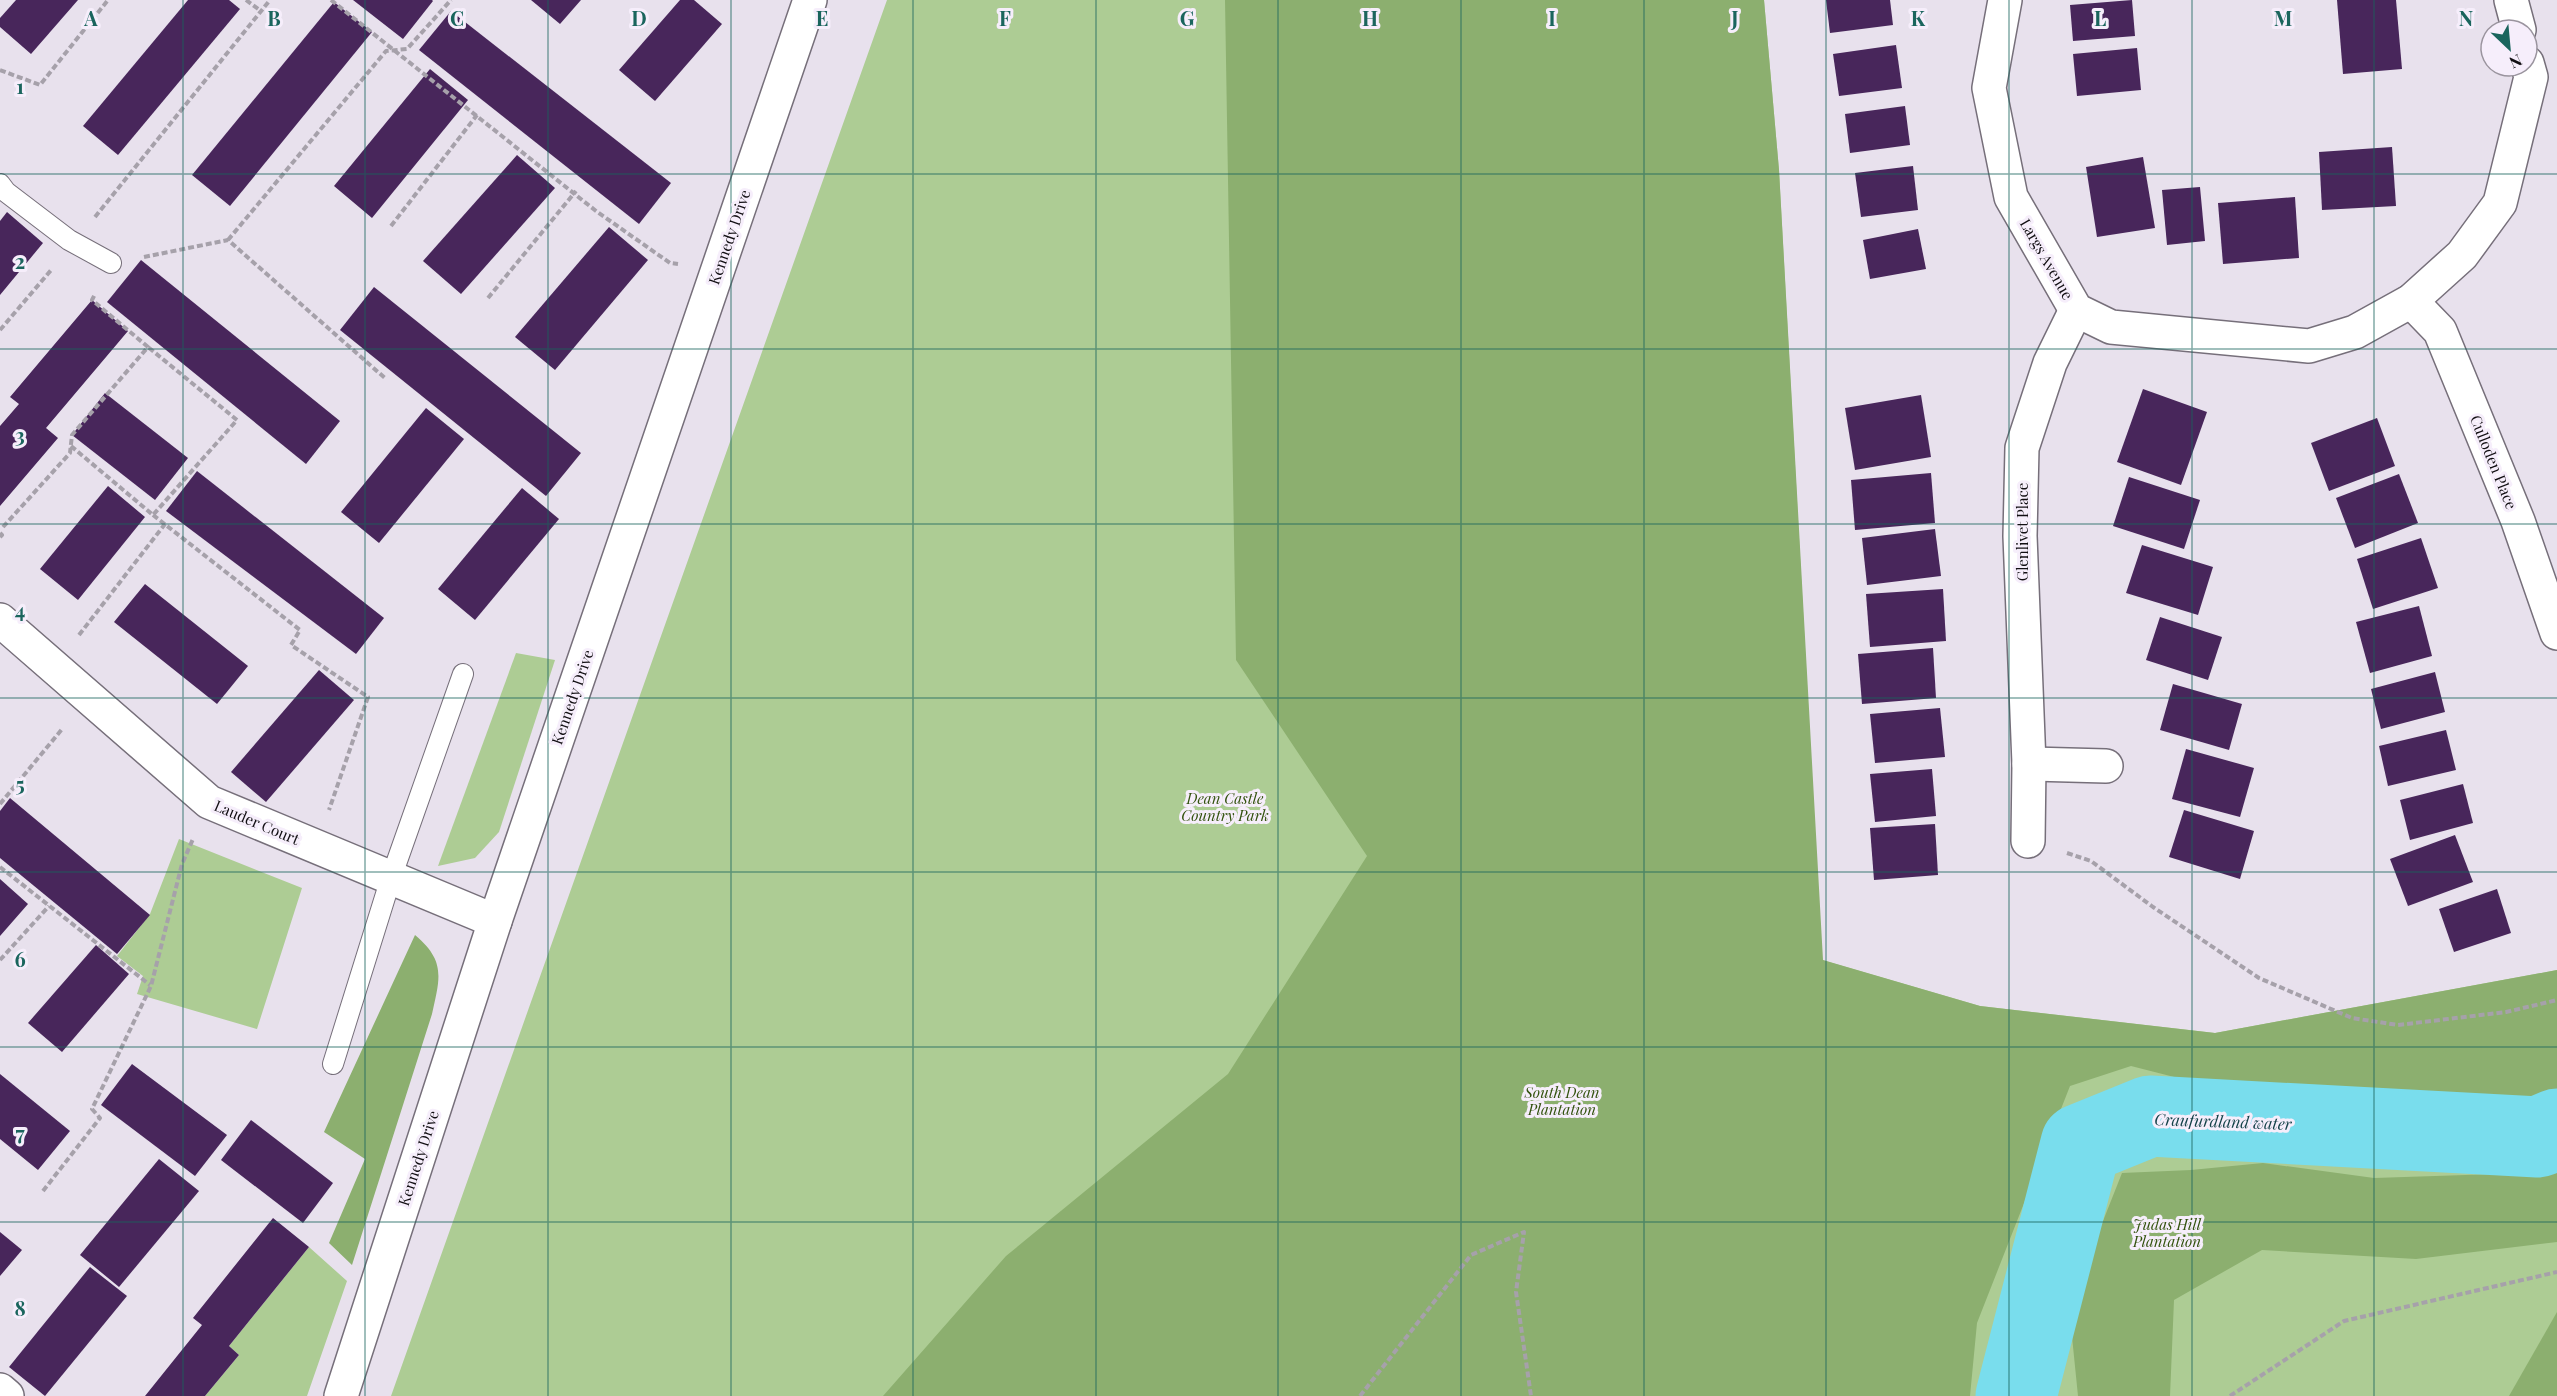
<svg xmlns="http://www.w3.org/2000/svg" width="2557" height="1396" font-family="'Playfair Display',serif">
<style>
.green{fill:#adcc94}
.forest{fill:#8caf6f}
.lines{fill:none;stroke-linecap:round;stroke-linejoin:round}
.river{stroke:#79dded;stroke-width:81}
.building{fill:#48265b}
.service-casing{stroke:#766f7a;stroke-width:22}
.minor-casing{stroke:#766f7a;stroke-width:36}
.path{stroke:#a6a1aa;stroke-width:4;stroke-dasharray:6 3;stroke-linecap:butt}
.service{stroke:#fff;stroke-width:20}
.minor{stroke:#fff;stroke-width:33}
.grid{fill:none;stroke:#1a655d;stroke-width:1.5;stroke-opacity:0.55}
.labels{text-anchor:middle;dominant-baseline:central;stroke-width:6;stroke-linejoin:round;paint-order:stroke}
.street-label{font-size:15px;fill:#110e12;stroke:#f6eefb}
.park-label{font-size:15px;font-style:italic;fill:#32520d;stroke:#f6eefb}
.water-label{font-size:16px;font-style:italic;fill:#134148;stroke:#f6eefb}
.grid-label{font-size:20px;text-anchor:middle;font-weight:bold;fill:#1a655d;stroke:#f6eefb;stroke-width:6;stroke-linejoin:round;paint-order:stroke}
</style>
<rect width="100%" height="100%" fill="#e8e1ed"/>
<g class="green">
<path d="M887 0H1764L1779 170 1822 960 1980 1006 2215 1033 2557 970V1396H391Z"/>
<path d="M516 653 555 660 499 832 475 858 438 866Z"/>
<path d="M179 839 302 888 257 1029 137 994 143 976 117 956 150 914Z"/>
<path d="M309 1247 347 1281 307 1396H205L239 1355 229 1346Z"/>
</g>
<g class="forest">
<path d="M1225 0H1764L1779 170 1823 960 1980 1006 2215 1033 2557 970V1095L2470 1107 2182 1079 2131 1066 2070 1086 1977 1323 1970 1396H883L1006 1256 1228 1074 1367 856 1236 660Z"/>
<path d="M415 935C446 961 440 978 432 1014L352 1265 329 1243 365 1159 324 1132Z"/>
<path d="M2263 1163 2374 1178 2557 1172V1242L2416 1259 2262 1250 2174 1300 2170 1396H2078L2069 1307 2122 1173 2191 1170Z"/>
<path d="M2557 1312V1396H2509Z"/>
</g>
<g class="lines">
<path class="river" d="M2016 1396 2081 1144 2150 1116 2538 1137 2557 1129"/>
</g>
<g class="building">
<path d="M16 0H78L31 54 0 27V18Z"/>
<path d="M188 0H229L240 9 118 155 83 126Z"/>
<path d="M353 0H432L433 1 403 39Z"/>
<path d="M531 0H581L560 24Z"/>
<path d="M680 0H694L722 24 655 101 619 70Z"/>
<path d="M1826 0H1890L1893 25 1830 33Z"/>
<path d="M2132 0 2135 36 2073 41 2070 5Z"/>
<path d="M2337 0H2396L2402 69 2343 74Z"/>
<path d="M334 2 372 32 230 206 192 175Z"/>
<path d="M451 11 671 183 639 224 419 50Z"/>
<path d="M1896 45 1902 88 1839 96 1833 54Z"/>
<path d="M2137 48 2141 90 2077 96 2073 54Z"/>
<path d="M430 69 468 100 372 218 334 186Z"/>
<path d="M1905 106 1910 145 1850 153 1845 114Z"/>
<path d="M2392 147 2396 206 2322 210 2319 152Z"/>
<path d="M517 155 555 188 461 294 423 261Z"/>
<path d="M2143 157 2155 228 2097 237 2086 167Z"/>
<path d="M1913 166 1918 210 1861 217 1855 173Z"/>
<path d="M2200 187 2205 241 2167 245 2162 190Z"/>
<path d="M2295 197 2299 258 2223 264 2218 203Z"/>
<path d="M7 212 43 243 0 295V221Z"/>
<path d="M609 227 648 260 555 370 515 337Z"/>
<path d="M1918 229 1926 269 1870 279 1863 240Z"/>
<path d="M141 260 340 421 306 464 107 302Z"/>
<path d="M374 287 581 453 546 496 340 330Z"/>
<path d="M92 300 128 331 46 428 58 438 0 506V426L19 404 10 397Z"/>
<path d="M2143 389 2207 412 2181 485 2117 462Z"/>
<path d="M105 393 188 458 155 500 72 435Z"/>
<path d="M1921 395 1931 457 1855 470 1845 408Z"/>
<path d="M426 408 464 439 379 543 341 512Z"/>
<path d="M2377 418 2395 466 2329 491 2311 443Z"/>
<path d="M197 471 384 618 356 654 166 511Z"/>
<path d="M1931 473 1935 523 1855 530 1851 480Z"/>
<path d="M2399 474 2418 523 2355 548 2336 498Z"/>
<path d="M2129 477 2200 500 2184 549 2113 526Z"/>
<path d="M108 486 145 517 78 600 40 569Z"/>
<path d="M522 488 559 519 475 620 438 589Z"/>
<path d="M1935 529 1941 576 1867 585 1862 538Z"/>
<path d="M2421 538 2438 588 2373 609 2357 559Z"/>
<path d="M2142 545 2213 567 2198 615 2126 593Z"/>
<path d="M145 584 248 666 217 704 114 622Z"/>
<path d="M1943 589 1946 641 1870 647 1866 594Z"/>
<path d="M2419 606 2432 656 2370 673 2356 622Z"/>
<path d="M2160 617 2222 637 2208 680 2146 660Z"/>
<path d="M1933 648 1936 698 1862 704 1858 654Z"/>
<path d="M319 670 354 700 266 802 231 772Z"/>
<path d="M2435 672 2445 712 2381 729 2371 689Z"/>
<path d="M2173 684 2242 704 2229 750 2160 730Z"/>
<path d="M1940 708 1945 757 1875 763 1870 714Z"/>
<path d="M2446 730 2456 770 2388 786 2379 746Z"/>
<path d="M2186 749 2254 768 2240 817 2172 799Z"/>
<path d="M1932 769 1936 816 1875 822 1870 774Z"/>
<path d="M2463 784 2473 823 2410 840 2400 800Z"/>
<path d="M10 798 150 915 117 954 0 858V811Z"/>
<path d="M2184 810 2254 831 2240 879 2169 857Z"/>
<path d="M1935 824 1938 875 1874 880 1870 828Z"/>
<path d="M2455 835 2473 882 2408 906 2390 859Z"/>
<path d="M0 879 28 904 0 936Z"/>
<path d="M2497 889 2511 933 2454 952 2439 909Z"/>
<path d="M96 945 129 974 62 1052 28 1023Z"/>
<path d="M132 1064 227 1135 195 1176 101 1105Z"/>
<path d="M0 1074 70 1131 38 1170 0 1139Z"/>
<path d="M251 1120 333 1183 303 1223 221 1160Z"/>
<path d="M159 1159 199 1191 119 1287 80 1255Z"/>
<path d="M273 1218 309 1247 229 1346 239 1355 205 1396H145L202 1325 193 1318Z"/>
<path d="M0 1232 22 1250 0 1276Z"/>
<path d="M90 1267 127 1296 45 1396 9 1367Z"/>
</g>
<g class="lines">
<g class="service-casing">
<g id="service">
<path d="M0 184 6 192 69 240 111 263"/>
<path d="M333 1064 391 878 463 674"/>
</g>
</g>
<g class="minor-casing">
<g id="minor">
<path d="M2005 0 1989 88 2011 197 2076 310 2111 327 2309 346 2355 332 2411 301 2462 255 2500 203 2531 77 2527 63"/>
<path d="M2511 0 2519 30"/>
<path d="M2411 301 2440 331 2518 521 2557 633"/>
<path d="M0 620 209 802 495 921"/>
<path d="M2029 764 2106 766"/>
<path d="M2028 841 2029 764 2020 536 2022 448 2050 363 2076 310"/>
<path d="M0 1390 7 1396"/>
<path d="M341 1396 495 921 810 0"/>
</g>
</g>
<g class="path">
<path d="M246 0 261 11"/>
<path d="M331 0 596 211 670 263 678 264"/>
<path d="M0 70 40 85 108 0"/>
<path d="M95 217 270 0"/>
<path d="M391 226 477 115"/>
<path d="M228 240 386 51 407 49 451 0"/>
<path d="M144 257 228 240 386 379"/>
<path d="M488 298 576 191"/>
<path d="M0 330 52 269"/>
<path d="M71 446 153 515 237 420 148 347"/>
<path d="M153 515 300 630 291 645 368 697 329 810"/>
<path d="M3 527 70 453 72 435 148 347 92 300 95 294"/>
<path d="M0 533 2 535 0 537"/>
<path d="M79 635 165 524"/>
<path d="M0 804 63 728"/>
<path d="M2067 853 2091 861 2153 907 2259 978 2352 1018 2398 1025 2506 1012 2557 1000"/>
<path d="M0 867 150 985"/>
<path d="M0 960 49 906"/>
<path d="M43 1191 100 1118 92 1109 151 986 182 864 193 839"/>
<path d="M1360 1396 1471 1255 1524 1232 1516 1292 1531 1396"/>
<path d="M2230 1396 2344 1321 2557 1272"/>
</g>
<use href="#service" class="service"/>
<use href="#minor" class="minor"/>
</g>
<path class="grid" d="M183 0V1396M365 0V1396M548 0V1396M731 0V1396M913 0V1396M1096 0V1396M1278 0V1396M1461 0V1396M1644 0V1396M1826 0V1396M2009 0V1396M2192 0V1396M2374 0V1396M0 174H2557M0 349H2557M0 524H2557M0 698H2557M0 872H2557M0 1047H2557M0 1222H2557"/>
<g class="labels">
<g class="street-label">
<text transform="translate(729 237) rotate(-71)">Kennedy Drive</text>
<text transform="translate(2047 259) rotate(60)">Largs Avenue</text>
<text transform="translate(2494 462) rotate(68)">Culloden Place</text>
<text transform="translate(2022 532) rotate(-90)">Glenlivet Place</text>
<text transform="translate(572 697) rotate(-71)">Kennedy Drive</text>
<text transform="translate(257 822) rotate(23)">Lauder Court</text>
<text transform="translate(418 1158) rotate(-72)">Kennedy Drive</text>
</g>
<g class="park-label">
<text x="1225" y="798">Dean Castle<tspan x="1225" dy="17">Country Park</tspan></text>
<text x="1562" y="1092">South Dean<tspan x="1562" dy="17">Plantation</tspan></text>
<text x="2167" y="1224">Judas Hill<tspan x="2167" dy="17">Plantation</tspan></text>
</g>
<g class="water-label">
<text transform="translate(2223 1121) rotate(2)">Craufurdland water</text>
</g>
</g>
<g class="grid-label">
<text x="91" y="26">A</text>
<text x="274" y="26">B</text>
<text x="457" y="26">C</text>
<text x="639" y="26">D</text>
<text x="822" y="26">E</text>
<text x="1005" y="26">F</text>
<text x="1187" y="26">G</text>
<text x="1370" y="26">H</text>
<text x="1552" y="26">I</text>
<text x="1735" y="26">J</text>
<text x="1918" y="26">K</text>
<text x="2100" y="26">L</text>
<text x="2283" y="26">M</text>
<text x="2466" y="26">N</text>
<text x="20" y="94">1</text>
<text x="20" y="269">2</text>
<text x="20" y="443">3</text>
<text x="20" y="618">4</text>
<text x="20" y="792">5</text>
<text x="20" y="967">6</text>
<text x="20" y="1141">7</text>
<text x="20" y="1316">8</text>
</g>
<g transform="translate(2509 48) rotate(154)"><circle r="28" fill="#f6eefb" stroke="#9a949e" stroke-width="1.5"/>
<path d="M0-4.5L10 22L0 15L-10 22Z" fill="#1a655d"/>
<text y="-9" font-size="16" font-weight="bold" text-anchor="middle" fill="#110e12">N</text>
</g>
</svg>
